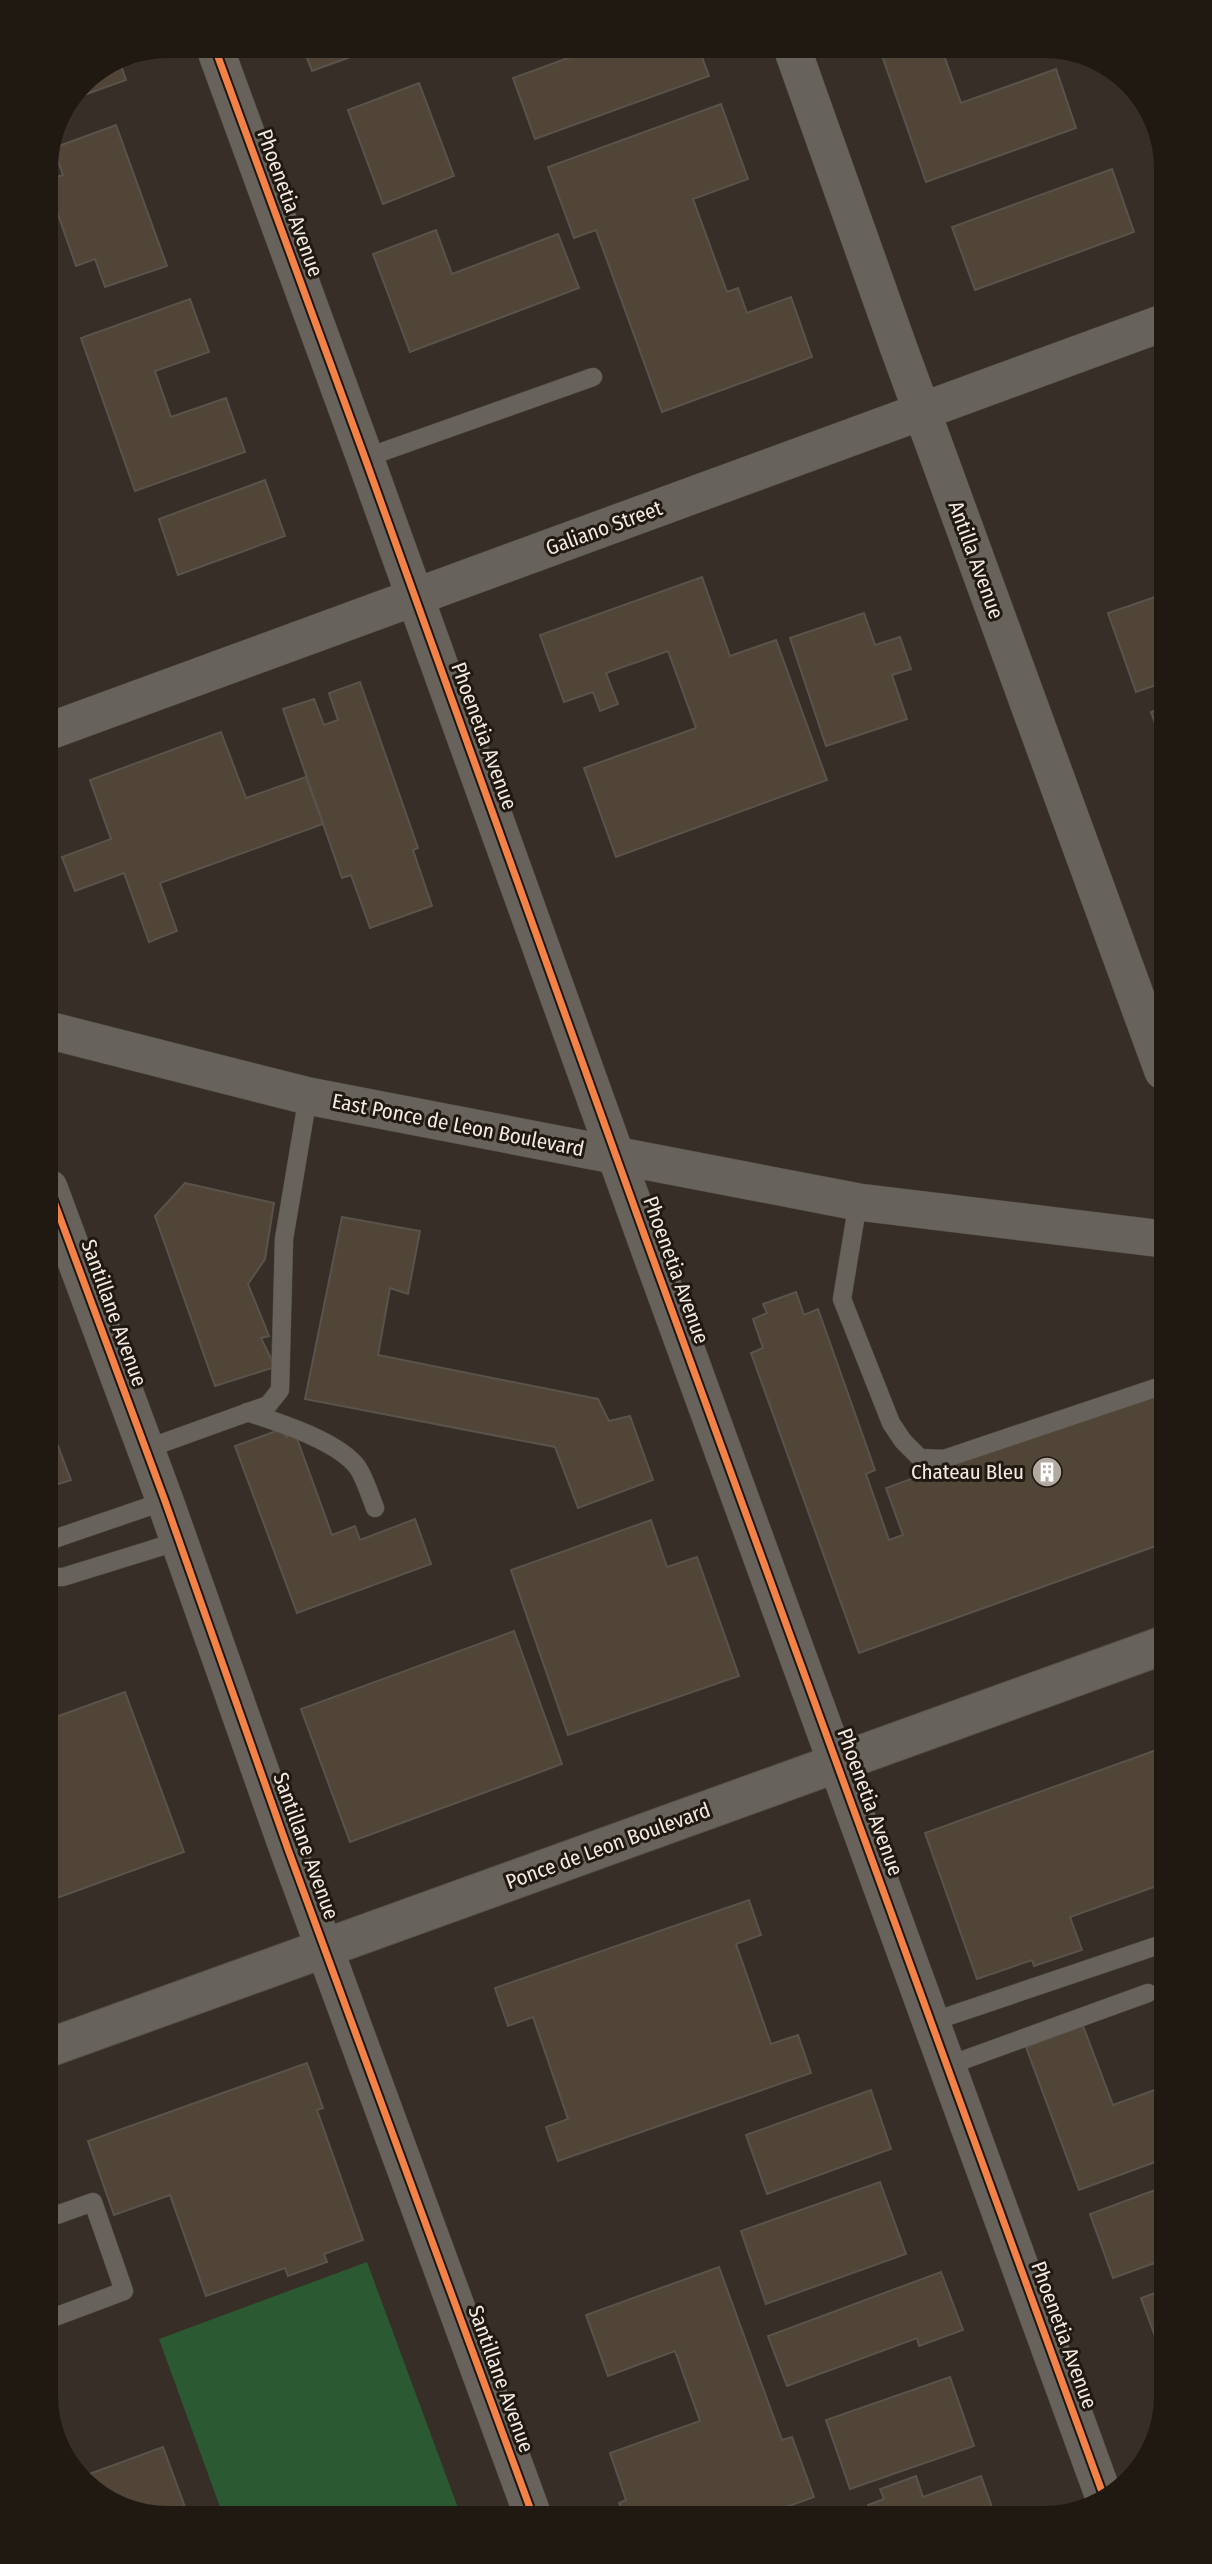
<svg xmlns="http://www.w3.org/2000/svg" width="1212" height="2564" font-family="'Fira Sans Condensed',sans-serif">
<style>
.green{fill:#2b5931}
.building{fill:#514537;stroke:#59534c;stroke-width:2}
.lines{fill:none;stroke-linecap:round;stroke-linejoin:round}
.lane-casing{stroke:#554e47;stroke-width:19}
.street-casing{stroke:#554e47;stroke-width:38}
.secondary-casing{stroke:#554e47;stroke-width:40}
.lane{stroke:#68625c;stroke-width:18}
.street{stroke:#68625c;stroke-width:37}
.secondary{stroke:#68625c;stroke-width:38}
.cycleway-casing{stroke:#1f1912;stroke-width:11}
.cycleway{stroke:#f48246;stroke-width:7}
.labels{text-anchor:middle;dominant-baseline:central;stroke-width:6;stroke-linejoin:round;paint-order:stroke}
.street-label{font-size:21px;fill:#f4eae1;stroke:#1f1912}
.poi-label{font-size:21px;fill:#f4eae1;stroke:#1f1912;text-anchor:end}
</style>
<rect width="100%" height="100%" fill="#372f27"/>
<path class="green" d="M367 2262 461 2516 224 2518 159 2339Z"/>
<g class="building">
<path d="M879 47H941L961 103 1056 69 1076 128 926 182Z"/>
<path d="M699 49 709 76 535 139 513 78 590 50Z"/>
<path d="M364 52 312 71 305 53Z"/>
<path d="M118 57 126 80 73 99 81 81Z"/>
<path d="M419 83 454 176 383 204 348 110Z"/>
<path d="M721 104 748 179 693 199 727 292 738 288 747 313 791 297 812 357 662 412 596 230 574 238 548 167Z"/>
<path d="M116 125 167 266 105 287 95 259 76 266 46 180 63 175 53 148Z"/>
<path d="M1112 169 1134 232 975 290 952 227Z"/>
<path d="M436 230 452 274 558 234 579 288 410 352 373 254Z"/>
<path d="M190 299 209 352 155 371 171 417 226 398 245 452 135 491 81 338Z"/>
<path d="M265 480 285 536 178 575 159 519Z"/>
<path d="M702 577 730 656 776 640 827 780 616 857 584 768 696 728 668 651 606 673 618 704 600 711 593 692 564 702 540 635Z"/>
<path d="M1161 595 1162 683 1136 692 1108 613Z"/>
<path d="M864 613 875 645 900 637 911 669 892 675 907 719 826 746 790 638Z"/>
<path d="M360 682 418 848 413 850 432 906 370 928 351 875 342 878 283 709 314 699 324 725 338 720 329 693Z"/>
<path d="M1162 708V742L1151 712Z"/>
<path d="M221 732 246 798 306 777 323 824 160 883 177 931 149 942 124 873 75 891 62 857 111 839 90 780Z"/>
<path d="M185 1183 274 1203 265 1259 248 1284 269 1336 261 1338 275 1367 215 1386 155 1216Z"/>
<path d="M342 1217 420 1231 408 1294 390 1288 378 1355 598 1399 609 1421 630 1416 653 1480 578 1508 555 1447 305 1399Z"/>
<path d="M796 1292 804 1315 818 1309 875 1470 866 1474 889 1540 903 1535 886 1488 1164 1388V1543L859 1653 751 1353 763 1348 753 1319 767 1313 763 1304Z"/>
<path d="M282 1429 286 1437 295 1433 332 1535 355 1526 360 1540 415 1519 431 1564 297 1613 235 1446Z"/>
<path d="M53 1433 71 1480 49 1487V1434Z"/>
<path d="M651 1520 667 1567 697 1557 739 1676 568 1735 511 1570Z"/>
<path d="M514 1631 562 1764 350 1842 301 1709Z"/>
<path d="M125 1692 184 1852 51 1900 50 1719Z"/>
<path d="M1165 1747V1883L1070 1917 1082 1950 1034 1966 1032 1960 977 1979 925 1833Z"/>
<path d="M749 1900 761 1935 736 1944 771 2044 798 2035 811 2073 558 2161 546 2127 568 2119 533 2017 508 2026 495 1988Z"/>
<path d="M1083 2026 1113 2105 1166 2086V2158L1079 2190 1026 2047Z"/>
<path d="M307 2063 323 2108 317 2110 363 2240 324 2254 327 2262 288 2276 285 2268 206 2296 170 2195 114 2215 88 2141Z"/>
<path d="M871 2090 891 2149 767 2194 746 2135Z"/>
<path d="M880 2182 906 2254 766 2304 741 2231Z"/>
<path d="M1166 2186V2259L1113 2278 1090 2214Z"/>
<path d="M719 2267 782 2440 792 2437 814 2497 767 2514 624 2515 619 2503 626 2500 610 2453 700 2421 675 2351 608 2376 586 2315Z"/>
<path d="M941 2272 963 2330 919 2346 917 2338 787 2386 768 2336Z"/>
<path d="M1166 2289V2366L1141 2298Z"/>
<path d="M950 2377 974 2446 850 2489 826 2420Z"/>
<path d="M163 2447 189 2518H159L93 2493 81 2477Z"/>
<path d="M916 2476 923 2497 981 2476 994 2513H871L868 2505 884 2499 880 2489Z"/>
</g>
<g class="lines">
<g class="lane-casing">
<g id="lane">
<path d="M365 458 593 377"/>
<path d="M858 1202 842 1299 891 1423 903 1441 920 1458 944 1459 1164 1385"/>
<path d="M247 1412C277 1422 339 1441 358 1468 365 1479 370 1495 375 1508"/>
<path d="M146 1449 268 1405 280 1390 284 1239 308 1096"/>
<path d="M50 1543 54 1539 165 1501"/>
<path d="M50 1577H63L179 1541"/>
<path d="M931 2022 1165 1943"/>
<path d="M947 2066 1148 1993"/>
<path d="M51 2217 93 2202 124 2291 52 2318"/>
</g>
</g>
<g class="street-casing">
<g id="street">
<path d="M792 48 898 346 1163 1071"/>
<path d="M217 54 365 458 648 1245 1104 2497"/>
<path d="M47 732 1160 324"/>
<path d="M48 1030 308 1096 858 1202 1163 1239"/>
<path d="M49 1188 165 1501 289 1852 533 2516"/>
</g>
</g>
<g class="secondary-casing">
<path id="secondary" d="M51 2047 1164 1645"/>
</g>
<use href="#lane" class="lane"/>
<use href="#street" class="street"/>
<use href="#secondary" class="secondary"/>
<g class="cycleway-casing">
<g id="cycleway">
<path d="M217 54 365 458 648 1245 1104 2497"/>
<path d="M49 1188 165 1501 289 1852 533 2516"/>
</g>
</g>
<use href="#cycleway" class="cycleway"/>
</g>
<defs>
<g id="building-disc" transform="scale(1.575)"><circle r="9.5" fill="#b2a9a0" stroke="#1f1912"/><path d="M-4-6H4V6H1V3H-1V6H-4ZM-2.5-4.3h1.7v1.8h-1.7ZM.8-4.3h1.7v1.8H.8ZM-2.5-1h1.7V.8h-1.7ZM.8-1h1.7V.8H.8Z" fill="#fff"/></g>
</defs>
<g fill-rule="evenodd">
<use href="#building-disc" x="1047" y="1472"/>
</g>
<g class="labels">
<g class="street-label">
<text transform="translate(290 203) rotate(70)">Phoenetia Avenue</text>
<text transform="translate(604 528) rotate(-20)">Galiano Street</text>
<text transform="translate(976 560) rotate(70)">Antilla Avenue</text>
<text transform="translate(484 736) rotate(70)">Phoenetia Avenue</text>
<text transform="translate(458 1125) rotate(11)">East Ponce de Leon Boulevard</text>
<text transform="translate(676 1270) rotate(70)">Phoenetia Avenue</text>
<text transform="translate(114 1313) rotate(70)">Santillane Avenue</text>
<text transform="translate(870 1802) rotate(70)">Phoenetia Avenue</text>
<text transform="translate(306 1846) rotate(70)">Santillane Avenue</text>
<text transform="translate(608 1846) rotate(-20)">Ponce de Leon Boulevard</text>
<text transform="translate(1064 2335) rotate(70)">Phoenetia Avenue</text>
<text transform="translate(501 2379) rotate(70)">Santillane Avenue</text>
</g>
<g class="poi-label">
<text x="1024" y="1472">Chateau Bleu</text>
</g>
</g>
<path d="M0 0H1212V2564H0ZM168 58H1044A110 110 0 0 1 1154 168V2396A110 110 0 0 1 1044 2506H168A110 110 0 0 1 58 2396V168A110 110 0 0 1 168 58Z" fill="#1f1912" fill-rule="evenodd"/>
</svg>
